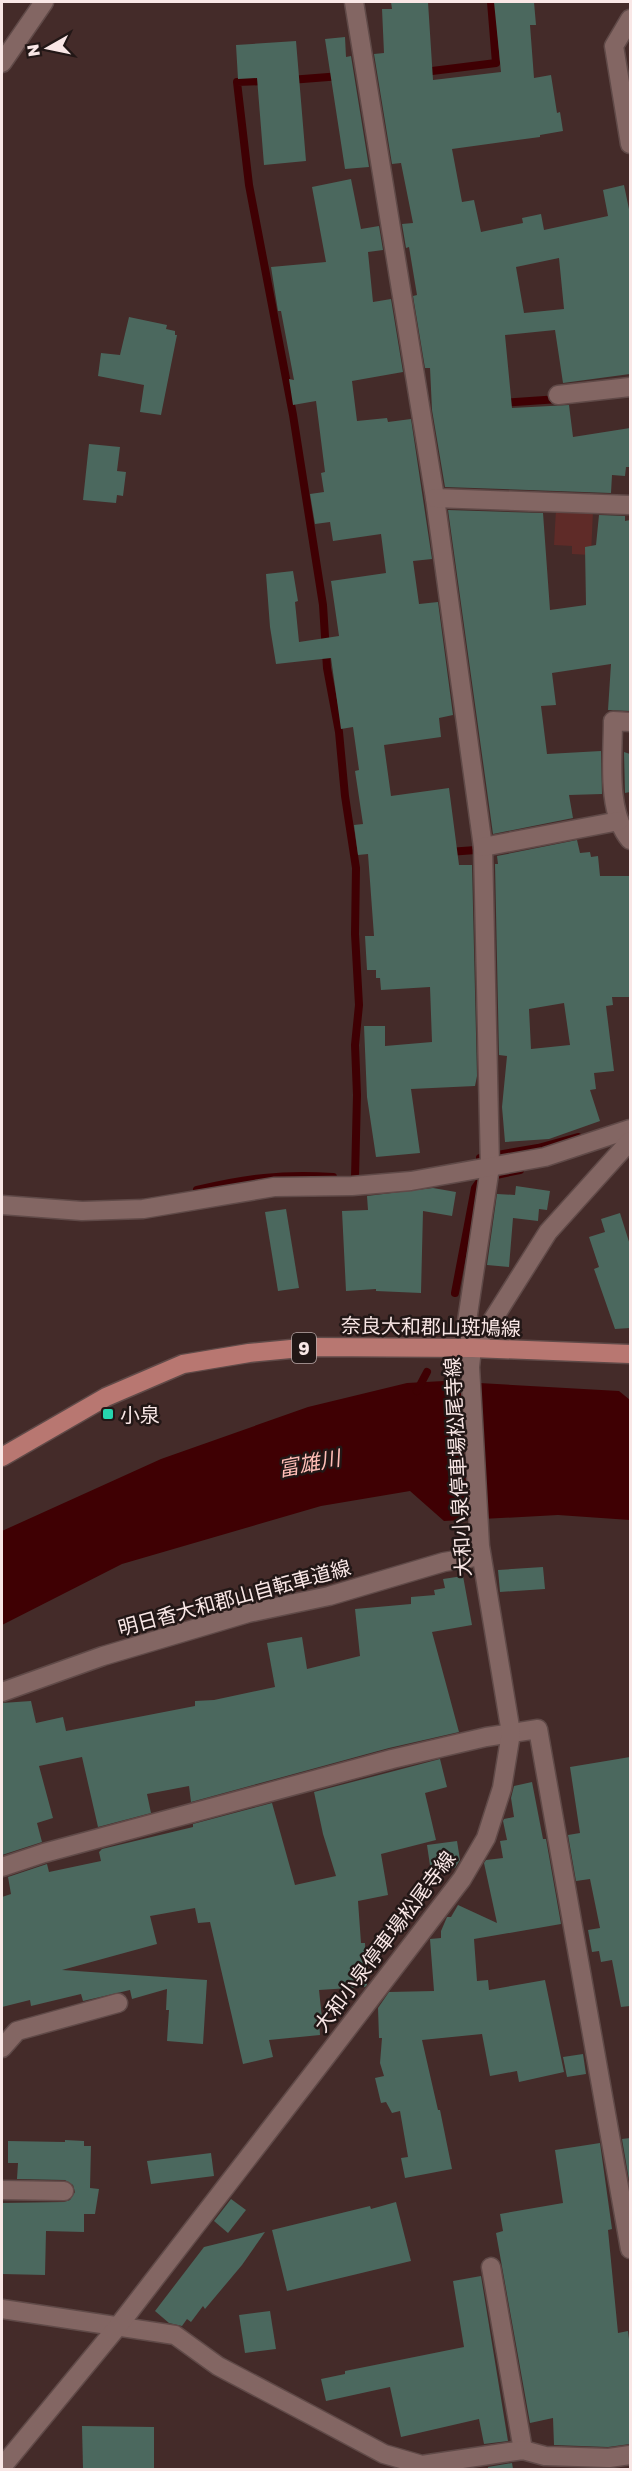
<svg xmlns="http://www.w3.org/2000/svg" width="632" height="2471" font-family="'Golos Text','Noto Sans JP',sans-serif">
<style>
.green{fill:#5f2b28}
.water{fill:#3f0003}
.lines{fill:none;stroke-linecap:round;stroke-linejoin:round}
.stream{stroke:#3f0003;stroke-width:8}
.building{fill:#4b685e;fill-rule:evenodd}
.minor-casing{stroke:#604a48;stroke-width:21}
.secondary-casing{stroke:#604a48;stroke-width:21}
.primary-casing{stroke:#604a48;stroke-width:21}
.minor{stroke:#836663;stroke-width:18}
.secondary{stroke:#836663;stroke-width:18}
.primary{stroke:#b87771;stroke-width:18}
.poi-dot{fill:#26d5ae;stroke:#221716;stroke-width:2}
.labels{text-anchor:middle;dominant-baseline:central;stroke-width:5;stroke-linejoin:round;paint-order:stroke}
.shield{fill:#221716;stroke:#b8a9a8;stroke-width:1.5}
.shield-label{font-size:18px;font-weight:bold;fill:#f9e7e6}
.street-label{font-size:20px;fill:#f9e7e6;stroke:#221716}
.poi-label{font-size:20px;fill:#f9e7e6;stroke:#221716;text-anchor:start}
.water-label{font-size:21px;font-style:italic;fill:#ffbeb7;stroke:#221716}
</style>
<rect width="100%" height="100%" fill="#442b29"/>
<path class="green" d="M556 509 593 511 591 555 572 554V546L554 545Z"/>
<path class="water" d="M444 1381 619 1391 630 1400V1520L558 1515 444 1521 410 1491 321 1506 122 1564 2 1625V1531L161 1459 308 1407 407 1383Z"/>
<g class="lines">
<g class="stream">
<path d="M424 72 496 63 491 2"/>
<path d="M290 80 341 76"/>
<path d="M266 81 237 82 249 185 293 415 323 605 327 668 339 732 345 796 356 868 355 934 359 1005 355 1045 357 1095 355 1178"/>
<path d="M502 403 559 399"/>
<path d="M448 852 476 850"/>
<path d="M480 1158 538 1148 578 1137"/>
<path d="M197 1190C247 1178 281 1174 333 1177"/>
<path d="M455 1293 475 1188 482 1178 520 1170"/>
<path d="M417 1391 427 1372"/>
</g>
</g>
<g class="building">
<path d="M391 2H428L433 80 501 72 494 2H534L536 25H530L534 78 551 75 557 113 560 112 563 131 540 135V137L452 149 462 202 474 200 481 232 523 223 522 218 541 214 544 230 608 216 603 190 624 185 630 214V374L563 383 555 330 505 335 512 408 569 405 573 437 630 428V467H626L625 476 612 475 611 493 445 487 432 410 430 368H425L413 296 417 295 409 247 406 248 402 224 413 223 401 163 392 164 374 54 384 53 382 9H392ZM559 258 564 309 524 313 516 267Z"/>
<path d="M345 37 346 57 351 56 369 167 345 169 325 39Z"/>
<path d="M296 41 306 161 264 165 257 78 238 79 236 45Z"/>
<path d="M351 179 361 229 379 226 383 250 368 252 373 302 391 299 403 372 352 381 357 421 387 418 388 422 411 419 432 559 413 561 419 604 438 602 453 715 439 718 441 737 384 745 391 796 449 788 459 865H472L477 1076 475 1086 411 1089 420 1153 376 1157 367 1097 364 1026H385V1046L432 1042 430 987 381 990 380 978H376V970H367L365 936H374L368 854 358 855 354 825 363 824 355 771 359 770 353 727 341 729 331 658 276 664 270 627 266 574 293 571 298 601 295 602 299 642 339 636 331 581 386 573 381 534 333 541 330 522 315 524 310 494 324 492 321 473 325 472 316 401 293 405 289 379 294 380 281 311H278L271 267 326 262 312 187Z"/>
<path d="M129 317 167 325 166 329 175 331V335H177L161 415 140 412 144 385 98 376 101 353 120 355Z"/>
<path d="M89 444 120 447 117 471 126 472 123 496 117 495 116 503 83 500Z"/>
<path d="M448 510 543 513 550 610 586 605 585 547 596 545 599 515 625 516V521L630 520V711L608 710 611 664 552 673 556 705 541 706 547 754 601 751 602 794 569 795 573 818 493 834Z"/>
<path d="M624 752 630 754V792L625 793Z"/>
<path d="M577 840 580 853 590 852 591 857 598 856 600 876H630V997H612L613 1005 606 1006 614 1071 594 1073 596 1089 590 1090 600 1121 549 1139 505 1142 502 1107 507 1056 499 1055 495 864H498L497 856ZM564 1003 570 1045 531 1049 529 1009Z"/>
<path d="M516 1186 550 1191 547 1210 539 1209 538 1221 513 1218 509 1267 487 1265 497 1194 515 1195Z"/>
<path d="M433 1188 456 1192 452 1216 423 1211 421 1293 376 1291V1289L346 1291 342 1211 368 1210 367 1196Z"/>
<path d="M286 1209 299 1288 278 1291 265 1212Z"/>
<path d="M620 1213 630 1245V1328L615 1329 594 1269 599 1267 589 1237 605 1232 601 1219Z"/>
<path d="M543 1567 545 1589 500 1592 498 1570Z"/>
<path d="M463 1576 472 1625 432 1632 459 1732 389 1748 191 1802 189 1786 147 1794 151 1813 98 1827 82 1757 39 1766 53 1818 37 1823 42 1842 2 1855V1703L31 1701 36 1723 63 1717 66 1731 195 1706V1701L214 1700 275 1687 267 1643 302 1637 307 1669 360 1656 355 1609 411 1604V1597L435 1595 434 1590 445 1588 443 1579Z"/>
<path d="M630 1757V2006L621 2007 612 1960 601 1962 599 1951 592 1952 588 1930 600 1928 590 1879 576 1881 568 1835 580 1833 570 1767Z"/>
<path d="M440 1759 447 1787 425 1793 436 1840 381 1854 388 1895 358 1901 361 1943H365L367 1985 365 1987 319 1990 322 2018 319 2019 320 2035 269 2040 273 2057 243 2064 210 1922 198 1923 195 1908 150 1916 157 1944 62 1970 207 1980 203 2044 167 2041 169 2010H166L167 1989 132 1999 130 1990 83 2001 81 1994 31 2006 30 2000 2 2007V1897L11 1894 8 1877 47 1864 49 1872 101 1861 99 1852 102 1849 193 1827V1824L272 1803 295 1885 336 1876 323 1834 314 1792Z"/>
<path d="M532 1782 543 1839H546L561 1924 474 1939 477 1981 488 1980 489 1990 545 1980 564 2072 519 2082 517 2071 490 2076 482 2034 422 2040 438 2110H440L452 2169 405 2178 401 2158 408 2157 400 2111 392 2113 386 2102 381 2103 375 2078 384 2076 380 2063 382 2038H379L378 2008 389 1992 434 1991 430 1939 441 1938V1931L447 1917H451L458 1905 497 1923 484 1863 486 1860 503 1858 500 1841 507 1840 503 1821 504 1819 514 1817 511 1798 514 1786Z"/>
<path d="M457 1841 460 1860 455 1868 431 1872 427 1845Z"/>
<path d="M583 2054 586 2074 567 2077 563 2057Z"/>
<path d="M630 2138V2180H629L622 2139Z"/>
<path d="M65 2140 84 2141V2146H91L90 2188 99 2189 95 2214H84V2232L46 2231 45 2275 2 2274V2203L64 2202 70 2200 75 2192 73 2185 65 2180 17 2179 18 2163H8V2141L65 2142Z"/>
<path d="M600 2143 612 2229 608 2230 618 2333 628 2331 630 2347V2444L608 2447 554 2445 553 2418 530 2423 496 2233 503 2231 500 2214 563 2203 555 2150Z"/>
<path d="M211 2153 214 2176 151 2184 147 2161Z"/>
<path d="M231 2199 246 2210 228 2233 214 2221Z"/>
<path d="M396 2202 411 2261 287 2291 272 2230 370 2206 371 2209Z"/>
<path d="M265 2232 242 2265 205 2309 203 2306 191 2322 187 2319 182 2326 169 2323 155 2311 204 2247Z"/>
<path d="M481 2276 508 2441 484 2444 479 2419 401 2437 390 2387 326 2401 321 2379 345 2374V2371L464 2347 453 2281Z"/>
<path d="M270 2311 276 2349 245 2353 239 2315Z"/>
<path d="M82 2426 154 2427V2469H83Z"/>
<path d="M512 2463 513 2469H488V2467Z"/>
</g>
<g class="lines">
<g class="minor-casing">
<g id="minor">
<path d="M354 2 435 498 483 847 490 1167 467 1321 472 1348"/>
<path d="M630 19 614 46 630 144"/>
<path d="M2 63 44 2"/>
<path d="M558 395 630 387"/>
<path d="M435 498 630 505"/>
<path d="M630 722 613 721C613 757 606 812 630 840"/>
<path d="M483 847 619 821"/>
<path d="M2 1205 82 1211 143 1209 274 1187 352 1186 411 1181 545 1157 630 1129"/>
<path d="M2 1692 103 1656 248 1613 329 1596 444 1562 481 1556"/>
<path d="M2 1867 44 1853 392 1759 486 1737 538 1729 630 2249"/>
<path d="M2 2048 17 2031 118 2003"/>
<path d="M2 2190 64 2191"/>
<path d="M491 2267 523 2450"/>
<path d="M2 2309 175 2335 218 2366 309 2414 384 2454 422 2465 523 2450 545 2456 609 2458 630 2455"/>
</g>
</g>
<g class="secondary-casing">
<path id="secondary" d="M2 2467 119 2325 325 2058 462 1879 486 1838 502 1788 511 1733 480 1546 470 1367 472 1348 490 1324 548 1232 630 1141"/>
</g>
<g class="primary-casing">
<path id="primary" d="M2 1457 106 1397 183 1364 249 1353 312 1347 472 1348 630 1354"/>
</g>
<use href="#minor" class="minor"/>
<use href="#secondary" class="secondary"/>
<use href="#primary" class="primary"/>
</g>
<rect class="poi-dot" x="102" y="1408" width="12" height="12" rx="3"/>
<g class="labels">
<rect class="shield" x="292" y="1333" width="24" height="30" rx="4.5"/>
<g class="shield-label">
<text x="304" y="1348">9</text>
</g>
<g class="street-label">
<text transform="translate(431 1326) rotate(1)">奈良大和郡山斑鳩線</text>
<text transform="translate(457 1467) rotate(-93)">大和小泉停車場松尾寺線</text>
<text transform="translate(234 1597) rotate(-15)">明日香大和郡山自転車道線</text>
<text transform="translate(384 1941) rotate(-53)">大和小泉停車場松尾寺線</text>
</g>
<g class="poi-label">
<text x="120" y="1414">小泉</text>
</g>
<g class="water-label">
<text transform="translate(309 1463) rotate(-11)">富雄川</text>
</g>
</g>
<rect width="632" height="2471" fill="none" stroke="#f9e7e6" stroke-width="6"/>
<g transform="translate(48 48) rotate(261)" stroke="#221716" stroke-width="4.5" paint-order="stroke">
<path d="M0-4.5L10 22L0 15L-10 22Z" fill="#f9e7e6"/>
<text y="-9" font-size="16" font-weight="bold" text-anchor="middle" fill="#f9e7e6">N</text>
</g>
</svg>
